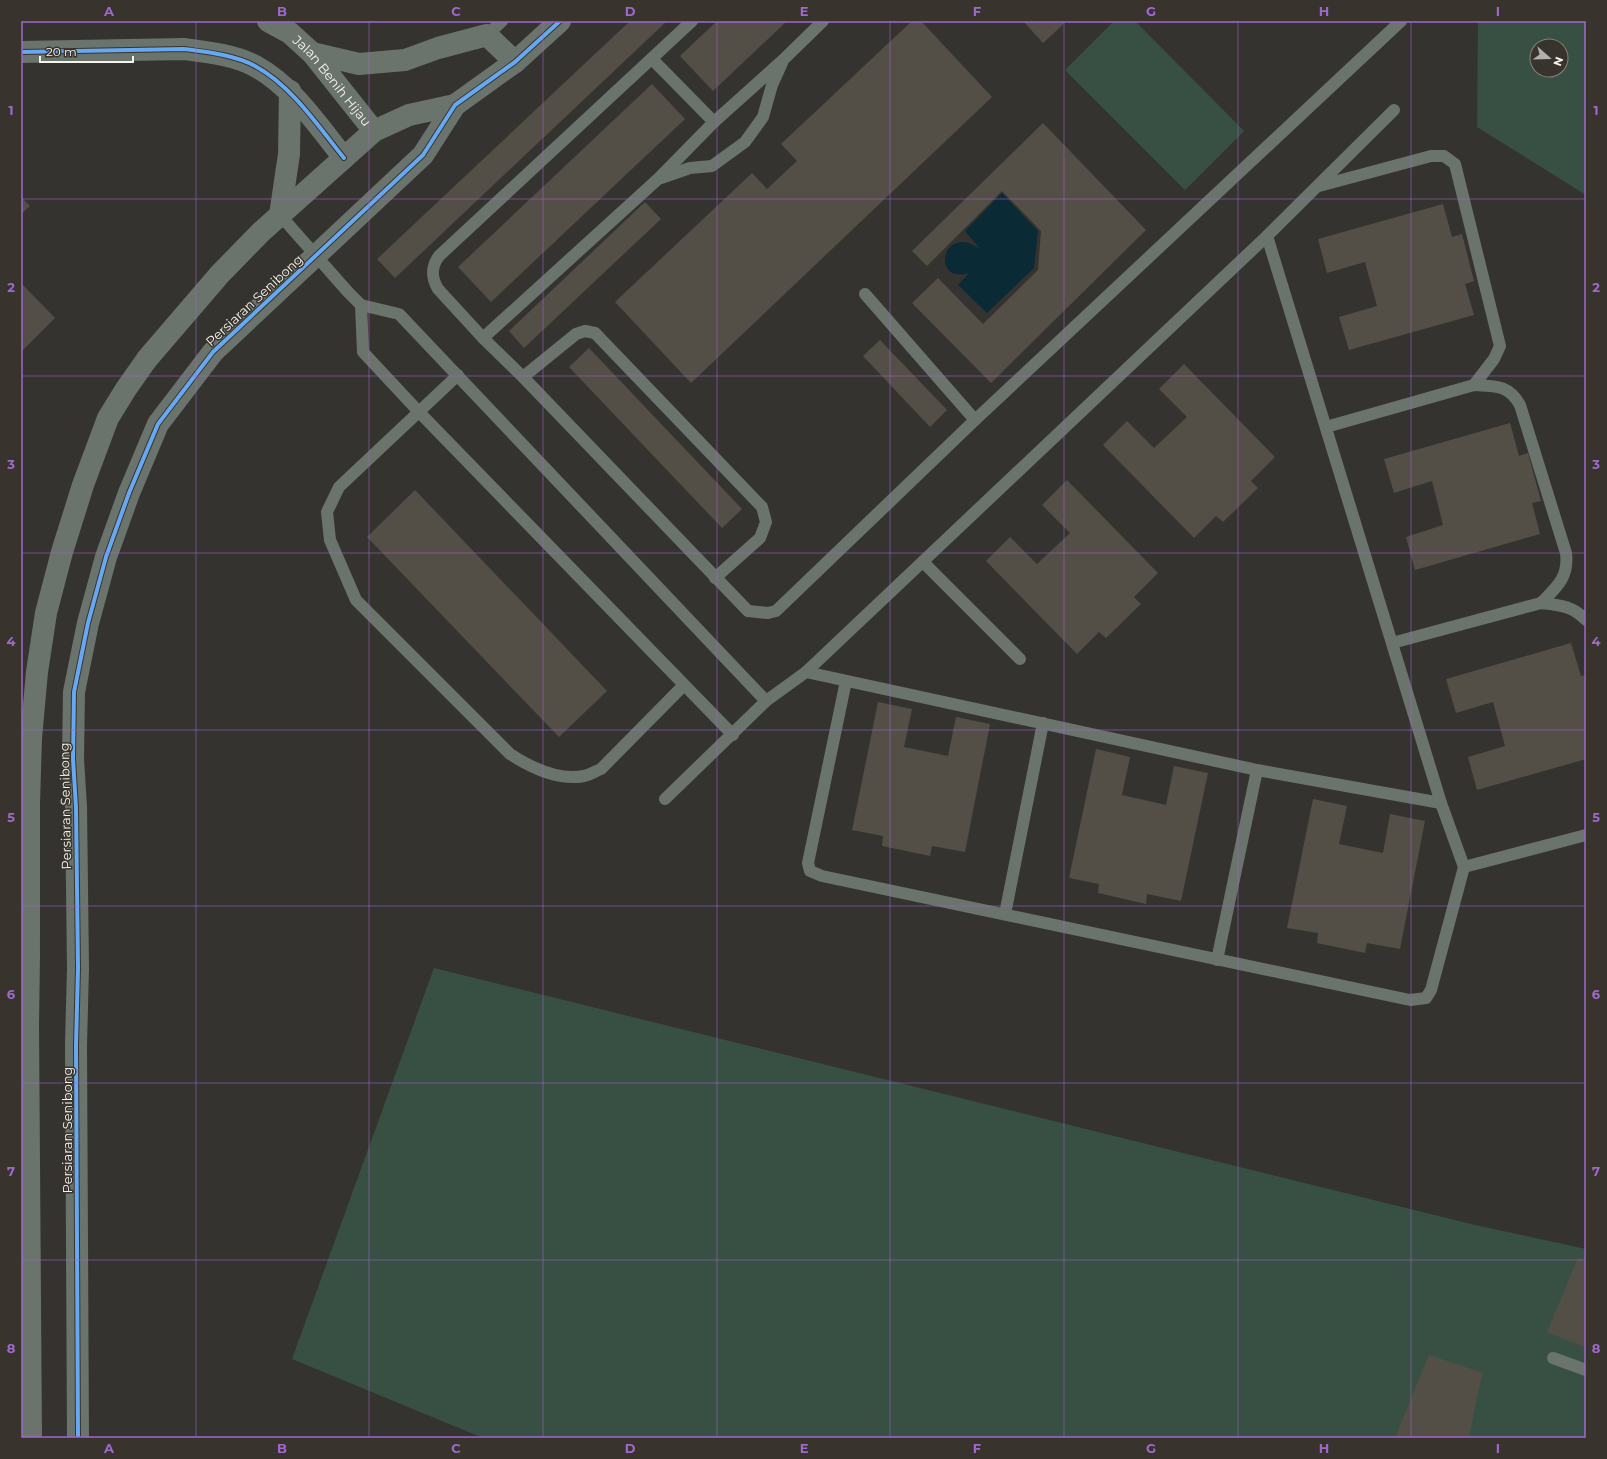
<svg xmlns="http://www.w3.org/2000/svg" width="1607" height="1459" font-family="Montserrat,sans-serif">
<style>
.green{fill:#385043;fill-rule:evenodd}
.water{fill:#0a2a35}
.building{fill:#534f47}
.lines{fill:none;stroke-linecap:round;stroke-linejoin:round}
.service{stroke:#6a746c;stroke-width:12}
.minor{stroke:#6a746c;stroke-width:22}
.cycleway-casing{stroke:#38342d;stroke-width:6}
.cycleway{stroke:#66a8f1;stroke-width:4}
.grid{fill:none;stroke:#a068cd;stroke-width:1;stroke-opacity:0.55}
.labels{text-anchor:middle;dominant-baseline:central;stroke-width:3;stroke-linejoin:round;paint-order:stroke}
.street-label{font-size:13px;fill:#f6f3ee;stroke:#38342d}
.neatline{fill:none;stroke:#a068cd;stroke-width:1.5}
.grid-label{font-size:13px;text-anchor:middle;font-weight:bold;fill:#a068cd}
</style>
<rect width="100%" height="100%" fill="#353330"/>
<g class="green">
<path d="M1114 21H1135L1244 131 1185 190 1065 70Z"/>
<path d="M1478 21H1586V195L1477 127ZM1537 46H1561V70H1537Z"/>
<path d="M434 968 1475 1225 1586 1249V1438H483L292 1359Z"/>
</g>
<path class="water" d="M1002 193 1038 231 1034 268 987 313 958 285 969 273C937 283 939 241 963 242 969 242 975 246 980 249L965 231Z"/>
<g class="building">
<path d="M630 21H667L395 278 377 259Z"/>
<path d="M717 21H787L713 91 680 56Z"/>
<path d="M912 21H921L992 97 691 383 615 302 752 173 767 189 797 161 781 144Z"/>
<path d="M1023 21H1067L1043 43Z"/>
<path d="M652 84 685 119 491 302 458 267Z"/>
<path d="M1043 123 1146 230 991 383 912 303 938 278 983 324 1038 270 1041 231 1002 191 927 266 912 251Z"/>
<path d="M21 197 30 206 21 214Z"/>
<path d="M645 202 661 219 524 348 509 331Z"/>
<path d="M1443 204 1452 237 1462 234 1474 281 1465 284 1474 315 1349 350 1339 317 1377 306 1365 262 1327 273 1318 239Z"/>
<path d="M21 283 55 318 21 352Z"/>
<path d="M880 340 947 410 930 427 863 356Z"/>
<path d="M589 348 742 509 722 528 569 367Z"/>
<path d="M1184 364 1275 457 1251 481 1258 488 1223 522 1216 516 1194 538 1103 445 1127 421 1154 448 1187 417 1159 389Z"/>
<path d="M1510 423 1519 456 1528 453 1541 501 1532 503 1540 534 1415 570 1406 537 1443 525 1432 481 1394 493 1384 459Z"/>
<path d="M1067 480 1158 573 1134 597 1141 604 1106 638 1099 632 1077 654 986 561 1010 537 1037 564 1070 533 1042 505Z"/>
<path d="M415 490 607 691 559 737 367 537Z"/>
<path d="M1571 643 1581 676 1586 675V759L1477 790 1468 757 1505 746 1493 702 1456 713 1446 679Z"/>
<path d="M878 702 912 709 904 747 948 756 956 717 990 724 965 852 932 846 930 856 882 846 883 836 852 830Z"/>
<path d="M1096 749 1130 757 1122 795 1166 805 1174 766 1208 773 1181 901 1147 894 1146 904 1098 893 1099 884 1069 878Z"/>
<path d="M1313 799 1347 806 1339 844 1383 853 1390 814 1425 821 1400 949 1367 943 1365 953 1317 943 1318 933 1287 928Z"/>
<path d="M1578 1258 1586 1262V1348L1547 1332Z"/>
<path d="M1429 1355 1483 1373 1477 1396 1469 1438H1395Z"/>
</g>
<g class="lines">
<g class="service">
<path d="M692 21 439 256C431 267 431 277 438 289L483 338 523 377 748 611 768 613 776 611 975 420 1401 21"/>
<path d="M487 35 502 21"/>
<path d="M652 59 714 122"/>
<path d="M661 178 690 168 712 166 745 142 763 117 772 85 782 63"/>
<path d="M1319 186 1431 156H1444L1455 164 1500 346 1494 359 1474 385"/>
<path d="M280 215 348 292 361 305 399 314 766 701"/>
<path d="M865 294 975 420"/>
<path d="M361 305 363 352 419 412 733 735"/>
<path d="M483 338 658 179 714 122 783 60 823 21"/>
<path d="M458 375 339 487 327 512 330 540 356 600 510 754C530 767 559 781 584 776 590 775 596 771 601 769L684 685"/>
<path d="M523 377 576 334 585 331 595 333 762 507 766 522 760 538 715 578"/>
<path d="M1326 427 1474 385C1495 386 1509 385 1520 405L1566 553C1569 577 1557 587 1541 603"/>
<path d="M923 562 1020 659"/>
<path d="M1392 643 1541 603C1560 605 1573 606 1586 620"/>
<path d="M806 672 1257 770 1441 803"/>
<path d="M846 681 808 863 810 871 822 876 1410 1000 1426 998 1431 990 1464 867 1441 803 1267 236"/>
<path d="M665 799 766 701 806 672 1267 236 1394 110"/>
<path d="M1464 867 1586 835"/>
<path d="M1005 914 1043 723"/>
<path d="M1217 960 1257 770"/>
<path d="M1553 1358 1586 1370"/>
</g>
<g class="minor">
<path id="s1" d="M268 21 290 33 312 53 374 131"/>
<path d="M21 52 184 49C207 52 235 55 255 66 292 86 318 126 344 158"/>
<path d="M312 53 359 64 405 60 438 48 487 35 515 62"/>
<path d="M280 215 289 154 290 91"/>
<path d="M31 1438 28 1025 29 957V804L31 738 37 672 46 613 62 552 83 485 108 418 126 389 147 359 220 274 261 232 374 131 409 115 455 105"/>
<path d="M78 1438 76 1045 78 968 76 807 73 759 74 692 88 623 106 557 129 493 158 424 213 352 423 155 455 105 515 62 560 21"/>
</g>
<g class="cycleway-casing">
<g id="cycleway">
<path d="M21 52 184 49C207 52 235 55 255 66 292 86 318 126 344 158"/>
<path d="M78 1438 76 1045 78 968 76 807 73 759 74 692 88 623 106 557 129 493 158 424 213 352 423 155 455 105 515 62 560 21"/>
</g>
</g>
<use href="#cycleway" class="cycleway"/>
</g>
<path class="grid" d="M196 21V1438M369 21V1438M543 21V1438M717 21V1438M890 21V1438M1064 21V1438M1238 21V1438M1411 21V1438M21 199H1586M21 376H1586M21 553H1586M21 730H1586M21 906H1586M21 1083H1586M21 1260H1586"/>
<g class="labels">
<g class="street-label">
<text stroke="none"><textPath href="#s1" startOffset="89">Jalan Benih Hijau</textPath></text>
<text transform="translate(254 300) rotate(-43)">Persiaran Senibong</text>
<text transform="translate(65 806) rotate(-91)">Persiaran Senibong</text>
<text transform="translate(67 1130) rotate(-90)">Persiaran Senibong</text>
</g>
</g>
<rect width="1607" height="1459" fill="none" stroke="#38342d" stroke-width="44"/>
<g transform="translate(1549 58) rotate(110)"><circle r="19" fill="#38342d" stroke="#84807a"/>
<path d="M0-3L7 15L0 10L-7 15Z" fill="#b2b0ac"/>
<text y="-6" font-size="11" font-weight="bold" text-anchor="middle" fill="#f6f3ee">N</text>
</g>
<path d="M40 56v6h93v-6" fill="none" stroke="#f6f3ee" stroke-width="2"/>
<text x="46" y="56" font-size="12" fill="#f6f3ee" stroke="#38342d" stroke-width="3" paint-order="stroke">20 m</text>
<rect x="22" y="22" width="1563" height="1415" class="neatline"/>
<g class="grid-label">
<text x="109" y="16">A</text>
<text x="282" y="16">B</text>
<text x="456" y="16">C</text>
<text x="630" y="16">D</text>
<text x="804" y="16">E</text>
<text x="977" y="16">F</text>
<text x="1151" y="16">G</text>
<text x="1324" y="16">H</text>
<text x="1498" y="16">I</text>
<text x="11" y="115">1</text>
<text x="1596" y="115">1</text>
<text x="11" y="292">2</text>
<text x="1596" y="292">2</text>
<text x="11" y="469">3</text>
<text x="1596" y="469">3</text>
<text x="11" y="646">4</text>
<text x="1596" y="646">4</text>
<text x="11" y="822">5</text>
<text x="1596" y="822">5</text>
<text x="11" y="999">6</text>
<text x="1596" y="999">6</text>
<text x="11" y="1176">7</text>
<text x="1596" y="1176">7</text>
<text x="11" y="1353">8</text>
<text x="1596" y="1353">8</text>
<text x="109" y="1453">A</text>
<text x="282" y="1453">B</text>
<text x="456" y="1453">C</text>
<text x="630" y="1453">D</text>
<text x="804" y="1453">E</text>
<text x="977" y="1453">F</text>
<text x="1151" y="1453">G</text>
<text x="1324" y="1453">H</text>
<text x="1498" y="1453">I</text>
</g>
</svg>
